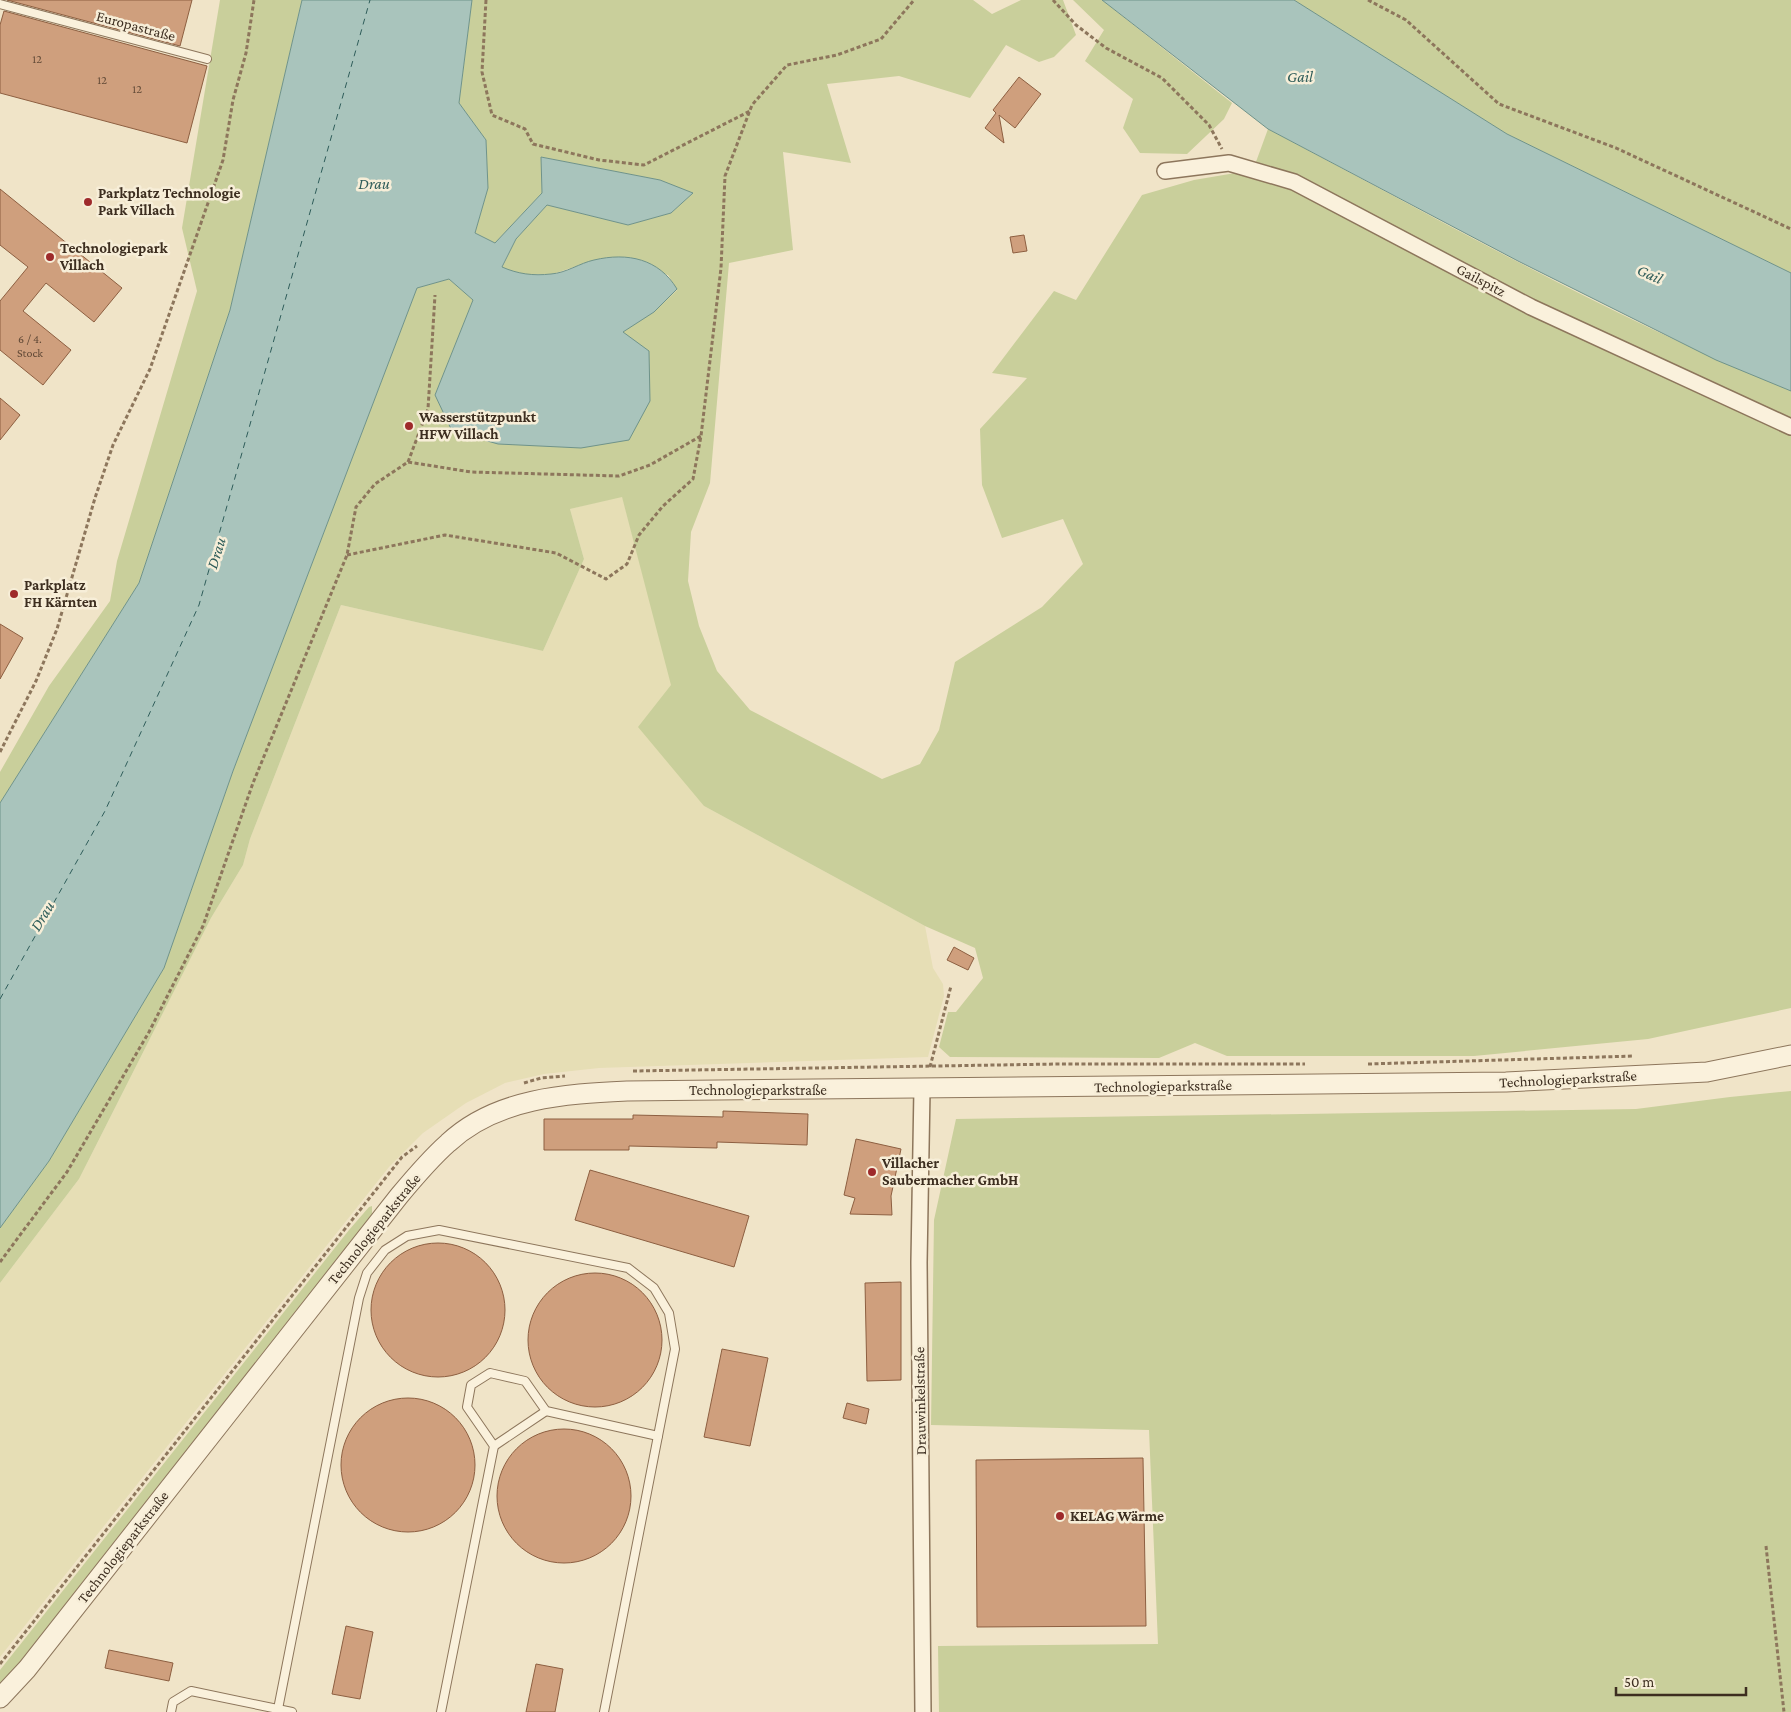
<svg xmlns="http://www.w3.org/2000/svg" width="1791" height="1712" font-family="'Crimson Pro',serif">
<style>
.farmland{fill:#e6deb5}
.green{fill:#c9cf9b}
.water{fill:#a9c4bc;stroke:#6f938a}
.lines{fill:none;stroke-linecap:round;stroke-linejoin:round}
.ferry{stroke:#2f5d5a;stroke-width:1;stroke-dasharray:6 5;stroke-linecap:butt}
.building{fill:#cf9f7d;stroke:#8d5f41}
.service-casing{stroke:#8d765c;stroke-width:10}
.minor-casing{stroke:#8d765c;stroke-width:18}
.tertiary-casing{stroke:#8d765c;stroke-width:21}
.path{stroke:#8d765c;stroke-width:3;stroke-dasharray:4 2.5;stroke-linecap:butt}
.service{stroke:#faf1dc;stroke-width:8}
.minor{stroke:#faf1dc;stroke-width:15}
.tertiary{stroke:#faf1dc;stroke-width:19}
.poi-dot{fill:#9e2a2b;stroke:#f7eed8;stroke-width:2}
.labels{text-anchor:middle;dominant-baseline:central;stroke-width:5;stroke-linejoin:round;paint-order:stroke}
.number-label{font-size:12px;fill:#624a37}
.street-label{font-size:15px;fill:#3d2e20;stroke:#f7eed8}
.poi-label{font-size:15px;font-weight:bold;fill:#3d2e20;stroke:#f7eed8;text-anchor:start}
.water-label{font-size:16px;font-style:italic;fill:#2f5d5a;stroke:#f7eed8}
</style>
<rect width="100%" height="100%" fill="#f0e4c8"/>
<path class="farmland" d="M622 496 704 806 925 926 933 968 943 984 944 996 928 1057 599 1068 544 1074 505 1083 466 1103 423 1133 389 1167 0 1657V1283L79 1179 211 918 243 865 250 839 341 605 543 651 584 559 570 509Z"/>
<g class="green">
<path d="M220 0H302L230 310 139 583 0 803V772L49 686 110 601 117 561 197 291 182 228Z"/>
<path d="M472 0H973L992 14 1021 0H1063L1076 35 1054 57 1039 62 1006 45 970 98 899 76 827 84 851 163 783 152 793 250 729 263 710 483 691 532 688 581 699 626 717 671 750 710 882 779 920 764 939 730 955 662 1042 607 1083 564 1063 519 1002 538 982 485 980 429 1027 378 992 373 1054 291 1076 300 1142 195 1194 180 1253 170 1268 129C1440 220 1611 317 1791 391V1008L1648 1039 1474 1056H1227L1195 1043 1159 1058 950 1057 939 1047 948 1012H956L983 978 975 948 925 926 704 806 638 727 671 685 622 497 570 509 584 559 543 651 341 605 250 839 243 865 211 918 79 1179 0 1283V1228L49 1161 164 968 233 771 417 288 449 279 473 300 435 395 622 332 654 312 677 290 668 275 595 260 553 274 522 275 502 268 516 239 547 205 628 225 671 213 692 194 660 180 541 157 542 193 495 243 475 233 488 188 486 140 459 103Z"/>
<path d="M1073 0H1102L1232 103 1224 119 1187 154 1140 153 1123 128 1133 99 1085 61 1104 30Z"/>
<path d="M1294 0H1791V273L1507 134Z"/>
<path d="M1791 1091V1712H939L938 1646 1158 1644 1149 1430 931 1425 934 1220 956 1119 1636 1109 1730 1097Z"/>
<path d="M372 1206V1214L0 1687V1670L349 1230 369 1207Z"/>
</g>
<g class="water">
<path d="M302 0H472L459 103 486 140 488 188 475 233 495 243 542 193 541 157 660 180 693 193 671 213 628 225 547 205 516 239 502 267C518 274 533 276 551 274 566 273 580 263 594 260 628 252 659 259 677 289L654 312 623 332 649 351 650 401 629 440 581 448 498 444 452 431 435 395 473 300 449 279 417 288 233 771 164 968 49 1161 0 1228V803L139 583 230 310Z"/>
<path d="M1102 0H1294L1507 134 1791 273V391L1716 360 1518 261 1268 129Z"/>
</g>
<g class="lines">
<path class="ferry" d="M0 999 105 811 199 605 370 0"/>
</g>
<g class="building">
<path d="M7 0H192L180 46Z"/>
<path d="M4 11 207 66 187 143 0 93V25Z"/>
<path d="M1019 77 1041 94 1015 128 999 115 1004 143 985 128 996 113 993 110Z"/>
<path d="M0 189 122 288 94 322 46 283 23 311 71 350 43 385 0 350V301L28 267 0 245Z"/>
<path d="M1024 235 1027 251 1013 253 1010 237Z"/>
<path d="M0 398 20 415 0 440Z"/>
<path d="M0 624 23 638 0 679Z"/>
<path d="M954 947 974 958 968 970 947 960Z"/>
<path d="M723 1111 808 1114 807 1145 717 1142V1148L629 1146V1150H544V1119H633V1115L723 1117Z"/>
<path d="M856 1139 901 1149 891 1196 892 1215 850 1214 855 1198 844 1195Z"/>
<path d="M590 1170 749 1216 734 1267 575 1220Z"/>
<circle cx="438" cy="1310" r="67"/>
<circle cx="595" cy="1340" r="67"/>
<path d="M901 1282V1380L867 1381 865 1283Z"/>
<path d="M722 1349 768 1358 750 1446 704 1437Z"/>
<circle cx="408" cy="1465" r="67"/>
<path d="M847 1403 869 1409 866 1424 843 1418Z"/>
<circle cx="564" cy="1496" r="67"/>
<path d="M1143 1458 1146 1626 977 1627 976 1460Z"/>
<path d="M346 1626 373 1632 360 1699 332 1694Z"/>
<path d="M109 1650 173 1663 169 1681 105 1668Z"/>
<path d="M536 1664 563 1669 555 1712H526Z"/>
</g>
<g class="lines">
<g class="service-casing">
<g id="service">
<path d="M0 4 207 59"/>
<path d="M494 1446 546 1411"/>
<path d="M278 1709 359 1298 367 1273 385 1250 407 1236 439 1230 628 1268 654 1288 669 1313 675 1349 604 1712"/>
<path d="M171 1712 173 1702 191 1691 292 1712"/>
<path d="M441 1712 494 1446 467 1407 471 1385 490 1373 525 1381 546 1411 658 1436"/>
</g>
</g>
<g class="minor-casing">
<g id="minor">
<path d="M1165 171 1229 163 1294 182 1531 307 1791 427"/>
<path d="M922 1089 919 1262 923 1712"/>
</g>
</g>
<g class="tertiary-casing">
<path id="tertiary" d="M0 1698 27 1669 399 1196C414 1178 430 1159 448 1143 496 1098 565 1094 627 1091L1506 1082 1707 1072 1791 1055"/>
</g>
<g class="path">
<path d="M486 0 482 72 492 115 525 129 533 144 599 160 644 165 750 111"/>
<path d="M1053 0 1076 25 1106 48 1162 78 1209 125 1222 149"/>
<path d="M1368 0 1406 20 1499 104 1616 148 1791 229"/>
<path d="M408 462 428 409 435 295"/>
<path d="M347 555 445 535 556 553 606 579 627 564 639 535 663 506 693 479 701 436 721 268 725 176 752 105 787 65 837 55 881 39 914 0"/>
<path d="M0 752 36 681 57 629 95 498 113 445 150 369 223 160 233 100 246 53 254 0"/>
<path d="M1368 1064 1634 1056"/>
<path d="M930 1067 951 986"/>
<path d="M633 1071 1058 1064H1305"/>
<path d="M524 1083 541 1078 565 1076"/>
<path d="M0 1262 67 1172 149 1032 203 926 253 783 347 555 356 507 375 484 408 462 471 472 619 476 650 465 701 436"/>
<path d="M1766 1546 1784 1712"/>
<path d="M0 1664 402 1157 417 1146"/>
</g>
<use href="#service" class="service"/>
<use href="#minor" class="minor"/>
<use href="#tertiary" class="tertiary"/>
</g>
<g class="poi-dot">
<circle cx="88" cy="202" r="5"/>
<circle cx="50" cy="257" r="5"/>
<circle cx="409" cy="426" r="5"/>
<circle cx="14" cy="594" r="5"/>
<circle cx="872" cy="1172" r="5"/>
<circle cx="1060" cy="1516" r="5"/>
</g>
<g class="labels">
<g class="number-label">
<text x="37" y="59">12</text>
<text x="102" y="80">12</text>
<text x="137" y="89">12</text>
<text x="30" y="339">6 / 4.<tspan x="30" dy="14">Stock</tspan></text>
</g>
<g class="street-label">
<text transform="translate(136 26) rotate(15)">Europastraße</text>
<text transform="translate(1481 280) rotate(28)">Gailspitz</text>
<text transform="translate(1568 1079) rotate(-3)">Technologieparkstraße</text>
<text transform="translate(1163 1086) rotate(-1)">Technologieparkstraße</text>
<text x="758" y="1090">Technologieparkstraße</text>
<text transform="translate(374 1229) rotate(-51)">Technologieparkstraße</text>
<text transform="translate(920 1401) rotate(-91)">Drauwinkelstraße</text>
<text transform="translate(123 1547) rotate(-52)">Technologieparkstraße</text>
</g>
<g class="poi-label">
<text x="98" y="193">Parkplatz Technologie<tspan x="98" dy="17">Park Villach</tspan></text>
<text x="60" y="248">Technologiepark<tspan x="60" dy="17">Villach</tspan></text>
<text x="419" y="417">Wasserstützpunkt<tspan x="419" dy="17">HFW Villach</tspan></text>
<text x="24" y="585">Parkplatz<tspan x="24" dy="17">FH Kärnten</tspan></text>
<text x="882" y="1163">Villacher<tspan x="882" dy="17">Saubermacher GmbH</tspan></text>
<text x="1070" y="1516">KELAG Wärme</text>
</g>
<g class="water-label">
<text x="1300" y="76">Gail</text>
<text x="374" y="183">Drau</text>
<text transform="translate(1650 274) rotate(24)">Gail</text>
<text transform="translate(216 553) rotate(-72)">Drau</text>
<text transform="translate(42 916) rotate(-59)">Drau</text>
</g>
</g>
<path d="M1616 1687v8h130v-8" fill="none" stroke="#3d2e20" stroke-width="2.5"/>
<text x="1624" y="1687" font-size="15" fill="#3d2e20" stroke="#f7eed8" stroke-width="4" paint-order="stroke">50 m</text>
</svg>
